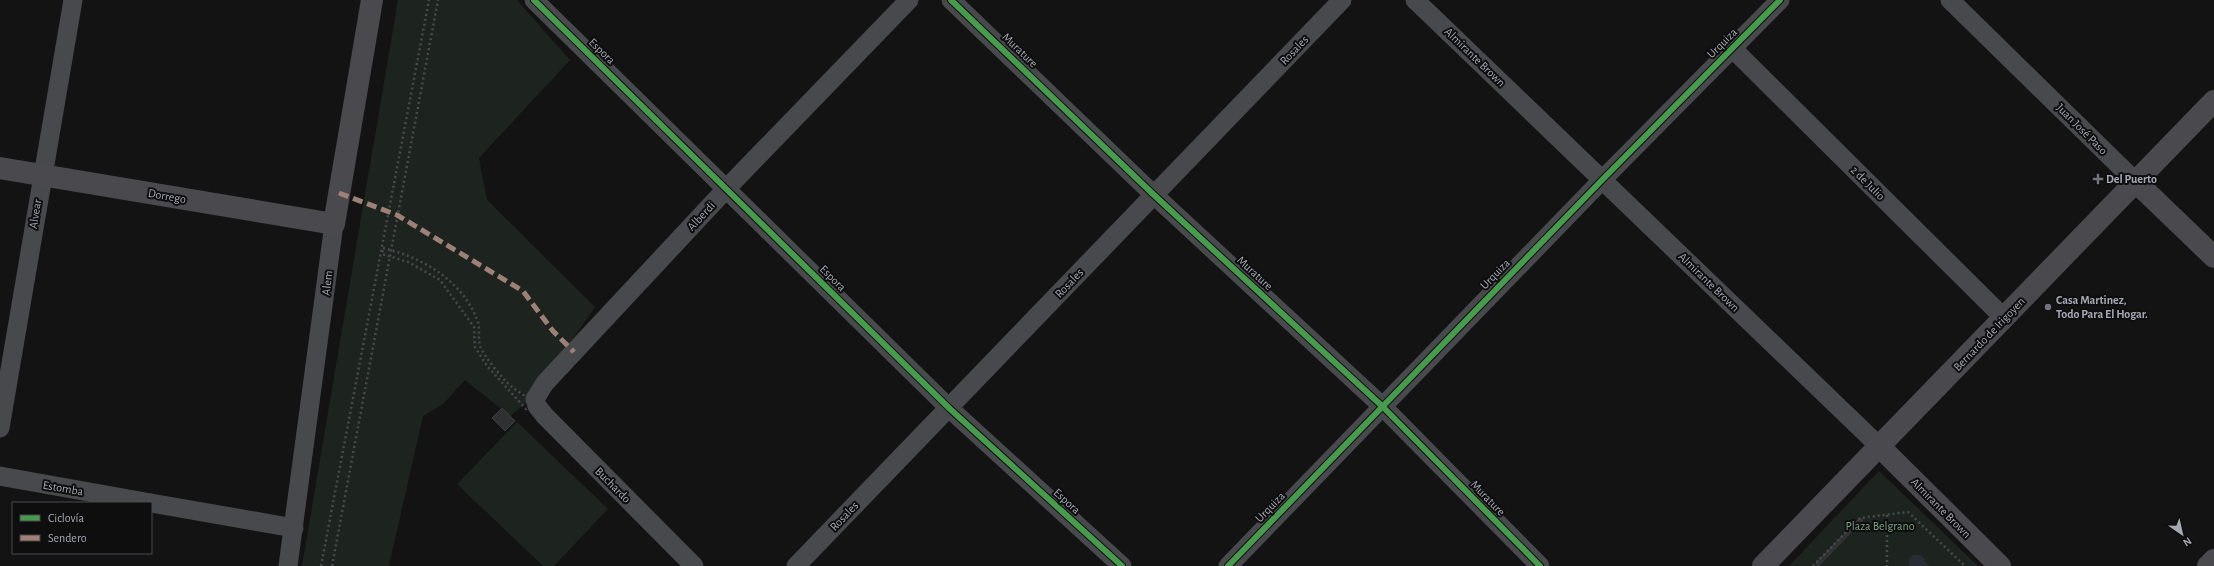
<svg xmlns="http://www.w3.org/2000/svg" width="2214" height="566" font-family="'Alegreya Sans',sans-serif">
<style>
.green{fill:#1d241f}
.water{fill:#282c35}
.building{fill:#2f3032;stroke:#3c3d40}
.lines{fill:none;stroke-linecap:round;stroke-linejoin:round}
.path{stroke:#49494e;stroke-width:2.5;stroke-dasharray:2 3;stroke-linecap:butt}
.minor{stroke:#48494c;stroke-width:19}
.major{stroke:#4a4a4e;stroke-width:22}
.quiet{stroke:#9e8076;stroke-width:5;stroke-dasharray:10 5;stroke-linecap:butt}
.cycleway-casing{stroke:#0e0e0f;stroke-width:8}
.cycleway{stroke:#469c4c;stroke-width:6}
.poi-dot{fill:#72737c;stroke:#0e0e0f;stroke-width:1.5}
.labels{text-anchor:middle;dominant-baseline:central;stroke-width:4;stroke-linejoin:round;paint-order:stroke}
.street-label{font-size:12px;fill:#a5a7b4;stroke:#0e0e0f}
.poi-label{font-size:12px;font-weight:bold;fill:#a5a7b4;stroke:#0e0e0f;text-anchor:start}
.park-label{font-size:12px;fill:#7c9f84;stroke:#0e0e0f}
</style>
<rect width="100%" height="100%" fill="#131314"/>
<g class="green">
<path d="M398 0H517L570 60 479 158 487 200 595 307 531 399 510 416 465 380 443 404 423 416 389 566H302Z"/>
<path d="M517 422 608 509 554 566H543L457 484Z"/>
<path d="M1879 471 1978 566H1789Z"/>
</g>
<path class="water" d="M1913 555H1919L1924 558 1925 562 1930 566H1909V559Z"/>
<g class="building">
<path d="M502 408 515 421 505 431 492 418Z"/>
<path d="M1860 518 1863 520 1818 566 1816 563Z"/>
</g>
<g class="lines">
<g class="path">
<path d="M383 248C424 258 463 281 478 322 480 330 478 339 480 346 483 355 504 381 512 387 519 393 528 397 535 402L526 409 487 366 475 347 474 327 440 280 408 262 382 254Z"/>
<path d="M1887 515V566"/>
<path d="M321 566 429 0"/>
<path d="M332 566 438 0"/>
<path d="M1813 566 1860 518 1908 512 1965 566"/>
</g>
<g class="minor">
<path d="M534 0 949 408 1122 566"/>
<path d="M951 0 1154 195 1382 406 1540 566"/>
<path d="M1415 0 1879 446"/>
<path d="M1950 0 2136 182"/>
<path d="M1732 48 2004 318"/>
<path d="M0 428 73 0"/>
<path d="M0 476 151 503"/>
<path d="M151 503 294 528"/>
<path d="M288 566 334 224"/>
<path d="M694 566 545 416 537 406 535 399 545 383 727 188 909 0"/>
<path d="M796 566 1342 0"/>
<path d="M1228 566 1603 179 1780 0"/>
</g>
<g class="major">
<path d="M0 168 334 224 372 0"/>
<path d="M2136 182 2214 257"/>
<path d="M1879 446 2000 566"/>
<path d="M1763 566 2214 101"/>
<path d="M2208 566 2214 560"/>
</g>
<path class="quiet" d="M339 193 397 215 523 291 553 331 574 352"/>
<g class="cycleway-casing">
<g id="cycleway">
<path d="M534 0 949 408 1122 566"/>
<path d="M951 0 1154 195 1382 406 1540 566"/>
<path d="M1228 566 1603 179 1780 0"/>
</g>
</g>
<use href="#cycleway" class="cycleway"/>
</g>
<g class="poi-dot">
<path d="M2096 173h4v4h4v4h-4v4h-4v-4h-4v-4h4z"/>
<circle cx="2048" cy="307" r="4"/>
</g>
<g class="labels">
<g class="street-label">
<text transform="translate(1722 43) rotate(-45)">Urquiza</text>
<text transform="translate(1020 50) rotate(44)">Murature</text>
<text transform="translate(1294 50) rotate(-46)">Rosales</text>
<text transform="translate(602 51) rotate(44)">Espora</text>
<text transform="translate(1475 57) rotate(44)">Almirante Brown</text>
<text transform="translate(2082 129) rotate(45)">Juan José Paso</text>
<text transform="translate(1868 183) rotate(45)">2 de Julio</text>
<text transform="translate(167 196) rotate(10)">Dorrego</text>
<text transform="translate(35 214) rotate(-81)">Alvear</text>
<text transform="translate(701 216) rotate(-47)">Alberdi</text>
<text transform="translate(1255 273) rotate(43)">Murature</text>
<text transform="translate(1495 274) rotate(-46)">Urquiza</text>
<text transform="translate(833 278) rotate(45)">Espora</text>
<text transform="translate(1709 282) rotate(44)">Almirante Brown</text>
<text transform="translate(327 283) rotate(-83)">Alem</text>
<text transform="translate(1069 283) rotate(-46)">Rosales</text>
<text transform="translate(1989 334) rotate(-46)">Bernardo de Irigoyen</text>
<text transform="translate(613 485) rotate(45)">Buchardo</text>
<text transform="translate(63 488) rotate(10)">Estomba</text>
<text transform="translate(1488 498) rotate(46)">Murature</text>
<text transform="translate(1067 501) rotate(42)">Espora</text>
<text transform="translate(1270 507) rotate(-46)">Urquiza</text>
<text transform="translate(1941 508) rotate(45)">Almirante Brown</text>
<text transform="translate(844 516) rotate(-46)">Rosales</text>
</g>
<g class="poi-label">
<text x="2106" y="179">Del Puerto</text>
<text x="2056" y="300">Casa Martinez,<tspan x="2056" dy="14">Todo Para El Hogar.</tspan></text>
</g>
<g class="park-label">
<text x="1880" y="526">Plaza Belgrano</text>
</g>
</g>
<rect x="12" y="502" width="140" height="52" fill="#0e0e0f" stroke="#4a4b51"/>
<rect x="20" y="515" width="20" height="6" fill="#469c4c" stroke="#4a4b51"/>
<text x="48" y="522" font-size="12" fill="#a5a7b4">Ciclovía</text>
<rect x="20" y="535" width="20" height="6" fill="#9e8076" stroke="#4a4b51"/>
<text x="48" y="542" font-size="12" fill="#a5a7b4">Sendero</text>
<g transform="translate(2182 534) rotate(146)" stroke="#0e0e0f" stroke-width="3" paint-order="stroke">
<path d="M0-3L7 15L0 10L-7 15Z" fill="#a5a7b4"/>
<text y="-6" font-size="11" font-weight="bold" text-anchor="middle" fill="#a5a7b4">N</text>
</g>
</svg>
